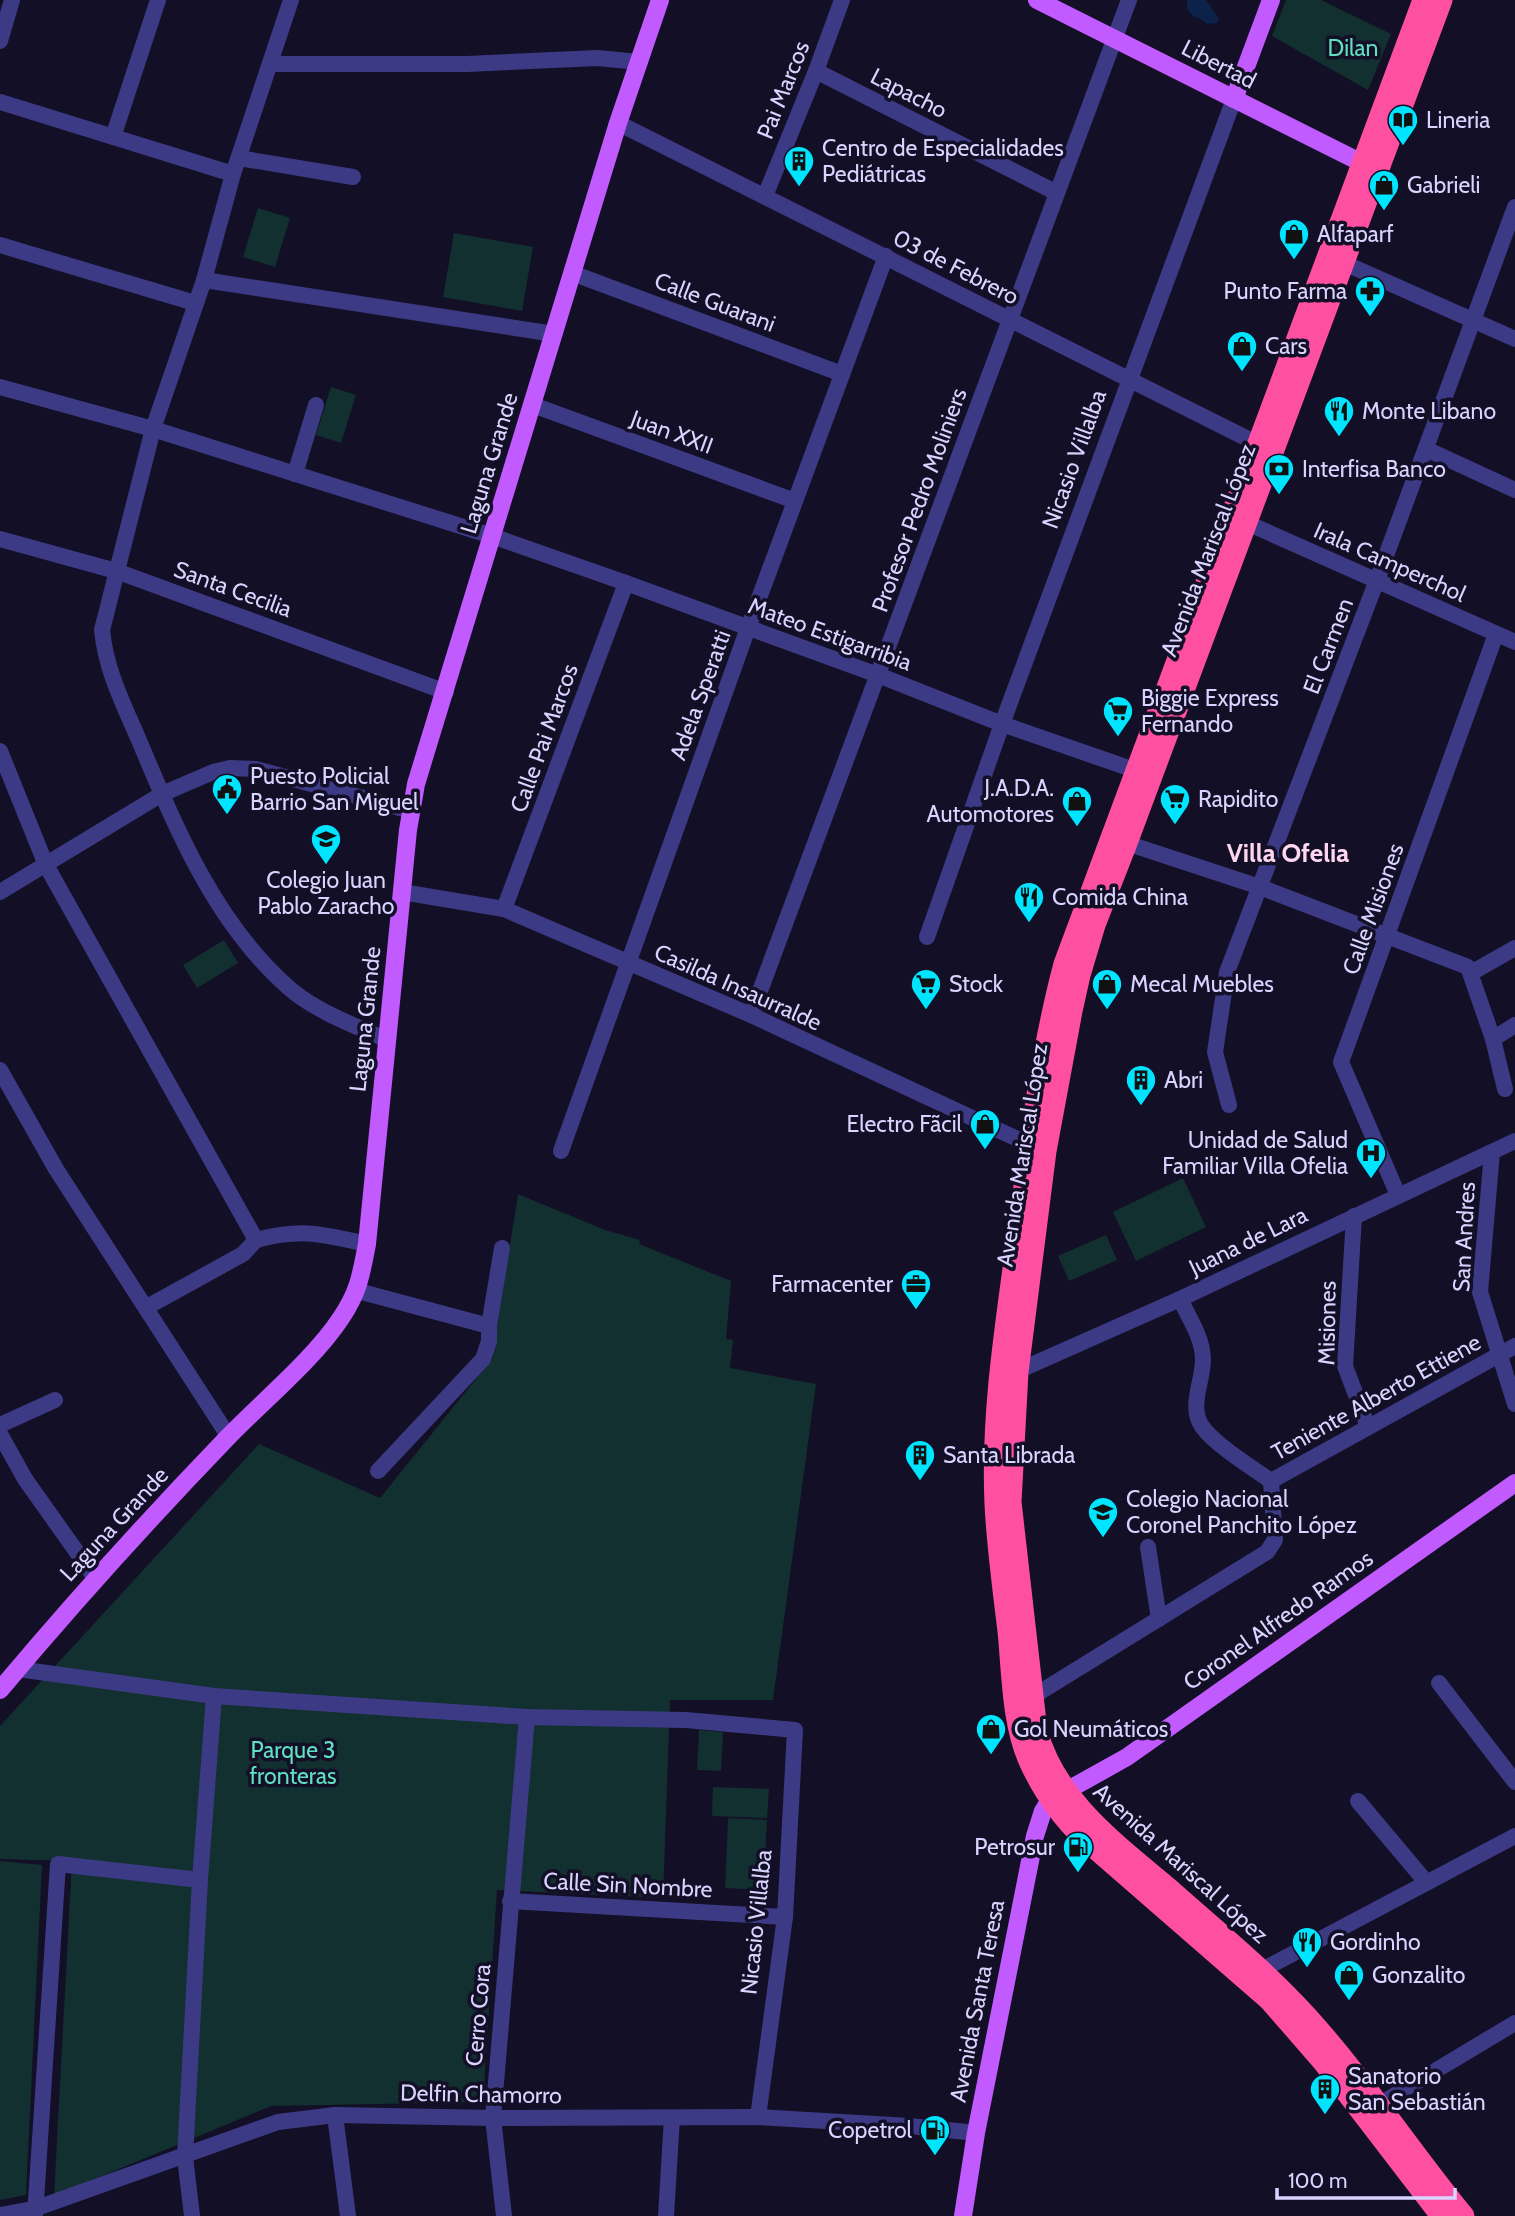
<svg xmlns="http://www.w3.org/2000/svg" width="1515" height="2216" font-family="Cabin,sans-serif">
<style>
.green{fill:#12302f}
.water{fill:#0c2248}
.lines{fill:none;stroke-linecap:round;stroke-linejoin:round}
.minor{stroke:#3d3a85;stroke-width:16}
.major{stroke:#c25bff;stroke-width:18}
.highway{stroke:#ff4fa3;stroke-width:21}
.labels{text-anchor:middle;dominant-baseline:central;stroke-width:7;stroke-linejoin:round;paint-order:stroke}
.park-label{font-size:23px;fill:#5fe0c0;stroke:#130f26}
.street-label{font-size:23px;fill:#d9d4ff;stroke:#130f26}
.poi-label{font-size:23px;fill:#d9d4ff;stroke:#130f26;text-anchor:start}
.quarter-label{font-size:26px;font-weight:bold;fill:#ffd6f0;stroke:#130f26}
</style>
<rect width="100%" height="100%" fill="#130f26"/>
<g class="green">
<path d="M1286 0H1321L1391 34 1368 90 1272 36Z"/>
<path d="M258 208 290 218 275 267 243 257Z"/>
<path d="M454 233 533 247 522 311 443 297Z"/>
<path d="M331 387 356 395 341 443 316 435Z"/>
<path d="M224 940 238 963 197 988 183 965Z"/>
<path d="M1183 1178 1206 1227 1136 1261 1113 1212Z"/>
<path d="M518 1194 605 1230 640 1240 639 1244 731 1281 726 1339 733 1340 730 1368 816 1384 773 1700H670L663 1898 497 1890 483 2102 271 2106 54 2196 72 1861 0 1859V1726L259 1444 380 1498 492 1359Z"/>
<path d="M1106 1235 1117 1260 1069 1281 1058 1256Z"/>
<path d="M699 1730 723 1732 721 1771 697 1770Z"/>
<path d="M713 1787 769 1789 767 1818 712 1816Z"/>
<path d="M728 1818 767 1820 763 1890 725 1888Z"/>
<path d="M0 1861 42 1865 26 2195 0 2200Z"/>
</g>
<path class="water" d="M1187 0H1206L1219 19 1217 23 1207 24 1199 18 1194 17 1187 9Z"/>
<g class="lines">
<g class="minor">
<path d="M291 0 233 174 204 280 153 429 102 630C106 672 125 707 141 745 178 833 216 924 289 988 315 1011 356 1026 387 1040"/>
<path d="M0 41 12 0"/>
<path d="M270 64H467L597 58 639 62"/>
<path d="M816 71 1057 193"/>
<path d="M0 102 233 174"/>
<path d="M618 123 1268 449"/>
<path d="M113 137 158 0"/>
<path d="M239 158 353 177"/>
<path d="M765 196 816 71 842 0"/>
<path d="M0 245 195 303"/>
<path d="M1344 263 1515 339"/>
<path d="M572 273 842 374"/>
<path d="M204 280 554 334"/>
<path d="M0 387 153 429 492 536 626 583 878 675 1002 724 1146 774"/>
<path d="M533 405 795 501"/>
<path d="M1426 449 1515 490"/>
<path d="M295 474 316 405"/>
<path d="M1247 523 1515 642"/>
<path d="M0 539 116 571 446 692"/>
<path d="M0 751 46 865 256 1240 243 1254 147 1307"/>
<path d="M1117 840 1260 887 1468 967 1493 1039 1505 1089"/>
<path d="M0 892 162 794 213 772 230 768 256 769 411 811"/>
<path d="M402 892 504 909 751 1015 1039 1149"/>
<path d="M504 909 626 583"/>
<path d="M927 937 1002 724 1234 99"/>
<path d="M1471 973 1515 948"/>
<path d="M751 1015 1129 0"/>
<path d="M1493 1039 1515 1025"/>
<path d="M0 1070 56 1169 229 1437"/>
<path d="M1229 1105 1215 1052 1227 972 1377 580 1515 207"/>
<path d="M561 1151 748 628 886 256"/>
<path d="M1492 1152 1480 1292 1515 1404"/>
<path d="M1398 1195 1341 1062 1496 634"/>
<path d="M1354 1216 1345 1366 1368 1427"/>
<path d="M256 1240C303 1228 321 1234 367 1244"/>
<path d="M358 1291 489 1326"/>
<path d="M1180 1299C1189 1318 1203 1338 1203 1360 1203 1380 1190 1404 1200 1423 1210 1442 1253 1468 1271 1481"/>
<path d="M1011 1374 1180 1299 1515 1141"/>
<path d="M0 1425 55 1400"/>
<path d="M0 1434 25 1479 96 1579"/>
<path d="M378 1471 483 1359 489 1341V1326L502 1248"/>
<path d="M1271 1481 1515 1346"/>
<path d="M1148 1547 1159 1619"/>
<path d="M18 1669 214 1696 527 1717 686 1720 795 1730 785 1917 758 2117"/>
<path d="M1439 1683 1515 1782"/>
<path d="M1032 1697 1267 1552 1275 1540 1271 1481"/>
<path d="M1358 1801 1426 1882"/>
<path d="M510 1901 785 1917"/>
<path d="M1262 1970 1515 1836"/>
<path d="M1370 2110 1515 2023"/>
<path d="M335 2115 348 2216"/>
<path d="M0 2215 34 2209 278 2122 335 2115 493 2118 758 2117 909 2126 976 2133"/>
<path d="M35 2216 58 1864 200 1880"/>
<path d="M192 2216 185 2157 200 1880 214 1696"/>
<path d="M504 2216 493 2118 527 1717"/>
<path d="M666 2216 672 2118"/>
</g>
<g class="major">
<path d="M1037 0 1372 168"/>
<path d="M1234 99 1271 0"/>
<path d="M0 1690C73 1603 149 1519 228 1437 263 1401 314 1359 341 1318 359 1291 361 1275 367 1244L408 830 416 784 618 123 660 0"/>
<path d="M963 2216 976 2133 1035 1836 1043 1811 1050 1800 1127 1757 1515 1483"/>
</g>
<g class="highway">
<path d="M1423 0 1064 964C1040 1054 1029 1148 1017 1240 1005 1328 991 1416 995 1504 997 1546 1003 1589 1008 1631 1012 1671 1012 1724 1029 1761 1042 1790 1061 1817 1084 1839L1269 2000 1323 2062 1441 2216"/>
<path d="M1442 0 1127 843 1095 925 1080 975 1072 1011 1046 1151 1018 1372 1011 1502 1037 1731C1057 1802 1117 1844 1171 1890 1217 1931 1265 1970 1307 2016 1364 2079 1410 2150 1464 2216"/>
</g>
</g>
<defs>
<g id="library-pin" transform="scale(1.575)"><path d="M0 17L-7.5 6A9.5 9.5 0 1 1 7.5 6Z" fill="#00e5ff" stroke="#130f26"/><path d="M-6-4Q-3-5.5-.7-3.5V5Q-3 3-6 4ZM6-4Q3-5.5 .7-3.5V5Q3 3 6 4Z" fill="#111"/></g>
<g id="building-pin" transform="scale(1.575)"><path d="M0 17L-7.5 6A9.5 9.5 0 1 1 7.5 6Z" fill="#00e5ff" stroke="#130f26"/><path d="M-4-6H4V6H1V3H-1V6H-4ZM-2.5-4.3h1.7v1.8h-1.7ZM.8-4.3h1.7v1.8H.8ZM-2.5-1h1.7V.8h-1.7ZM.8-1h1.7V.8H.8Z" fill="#111"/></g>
<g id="shop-pin" transform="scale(1.575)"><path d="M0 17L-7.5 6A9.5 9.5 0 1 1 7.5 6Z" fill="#00e5ff" stroke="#130f26"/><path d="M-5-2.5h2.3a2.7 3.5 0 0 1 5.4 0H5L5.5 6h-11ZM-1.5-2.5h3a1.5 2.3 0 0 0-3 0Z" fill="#111"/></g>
<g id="pharmacy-pin" transform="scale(1.575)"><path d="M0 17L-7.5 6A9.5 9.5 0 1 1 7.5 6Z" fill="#00e5ff" stroke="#130f26"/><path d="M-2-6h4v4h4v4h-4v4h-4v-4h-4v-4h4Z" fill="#111"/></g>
<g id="restaurant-pin" transform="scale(1.575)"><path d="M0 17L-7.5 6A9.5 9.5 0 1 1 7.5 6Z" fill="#00e5ff" stroke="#130f26"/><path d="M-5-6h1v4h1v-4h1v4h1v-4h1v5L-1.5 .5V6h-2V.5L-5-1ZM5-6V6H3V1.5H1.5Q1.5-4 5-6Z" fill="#111"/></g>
<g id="bank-pin" transform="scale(1.575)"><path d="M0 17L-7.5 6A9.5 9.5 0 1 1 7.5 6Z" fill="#00e5ff" stroke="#130f26"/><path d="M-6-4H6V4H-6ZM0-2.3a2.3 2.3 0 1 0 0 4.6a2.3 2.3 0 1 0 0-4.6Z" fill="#111"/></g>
<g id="supermarket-pin" transform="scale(1.575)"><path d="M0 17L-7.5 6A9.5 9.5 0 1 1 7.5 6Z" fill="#00e5ff" stroke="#130f26"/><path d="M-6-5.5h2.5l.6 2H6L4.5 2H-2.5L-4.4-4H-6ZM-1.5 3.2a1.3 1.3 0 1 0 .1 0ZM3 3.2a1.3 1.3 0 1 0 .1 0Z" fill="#111"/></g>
<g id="civic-pin" transform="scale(1.575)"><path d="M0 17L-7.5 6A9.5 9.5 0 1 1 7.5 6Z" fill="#00e5ff" stroke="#130f26"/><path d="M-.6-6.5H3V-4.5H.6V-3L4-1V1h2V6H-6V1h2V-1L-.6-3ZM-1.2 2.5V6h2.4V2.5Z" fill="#111"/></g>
<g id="school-pin" transform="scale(1.575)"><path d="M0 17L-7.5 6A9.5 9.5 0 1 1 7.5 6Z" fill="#00e5ff" stroke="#130f26"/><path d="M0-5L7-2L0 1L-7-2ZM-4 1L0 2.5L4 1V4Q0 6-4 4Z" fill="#111"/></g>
<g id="hospital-pin" transform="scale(1.575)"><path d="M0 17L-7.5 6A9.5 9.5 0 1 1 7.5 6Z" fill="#00e5ff" stroke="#130f26"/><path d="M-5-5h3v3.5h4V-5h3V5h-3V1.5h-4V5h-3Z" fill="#111"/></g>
<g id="office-pin" transform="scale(1.575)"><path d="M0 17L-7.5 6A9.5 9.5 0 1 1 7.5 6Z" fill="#00e5ff" stroke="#130f26"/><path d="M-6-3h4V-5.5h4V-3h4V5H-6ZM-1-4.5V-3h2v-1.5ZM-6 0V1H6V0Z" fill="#111"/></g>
<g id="fuel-pin" transform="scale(1.575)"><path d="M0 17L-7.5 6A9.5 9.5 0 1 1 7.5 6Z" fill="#00e5ff" stroke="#130f26"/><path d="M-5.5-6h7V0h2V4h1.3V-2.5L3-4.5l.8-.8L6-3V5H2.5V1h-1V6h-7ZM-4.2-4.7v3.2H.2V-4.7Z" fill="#111"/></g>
</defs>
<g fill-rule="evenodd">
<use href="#library-pin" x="1403" y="120"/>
<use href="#building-pin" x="799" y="161"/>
<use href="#shop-pin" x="1384" y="185"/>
<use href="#shop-pin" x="1294" y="234"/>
<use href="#pharmacy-pin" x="1370" y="291"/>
<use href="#shop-pin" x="1242" y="346"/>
<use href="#restaurant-pin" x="1339" y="411"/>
<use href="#bank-pin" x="1279" y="469"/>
<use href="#supermarket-pin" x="1118" y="711"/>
<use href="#civic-pin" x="227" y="789"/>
<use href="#supermarket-pin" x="1175" y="799"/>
<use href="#shop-pin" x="1077" y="801"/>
<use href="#school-pin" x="326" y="839"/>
<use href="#restaurant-pin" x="1029" y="897"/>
<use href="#supermarket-pin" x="926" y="984"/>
<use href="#shop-pin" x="1107" y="984"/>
<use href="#building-pin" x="1141" y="1080"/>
<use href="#shop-pin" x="985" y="1124"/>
<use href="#hospital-pin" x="1371" y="1153"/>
<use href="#office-pin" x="916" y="1284"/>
<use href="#building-pin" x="920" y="1455"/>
<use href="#school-pin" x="1103" y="1512"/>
<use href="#shop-pin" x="991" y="1729"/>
<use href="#fuel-pin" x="1078" y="1847"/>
<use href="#restaurant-pin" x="1307" y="1942"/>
<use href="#shop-pin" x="1349" y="1975"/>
<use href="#building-pin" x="1325" y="2089"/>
<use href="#fuel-pin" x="935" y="2130"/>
</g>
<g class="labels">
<g class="park-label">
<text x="1353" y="48">Dilan</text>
<text x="293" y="1750">Parque 3<tspan x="293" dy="26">fronteras</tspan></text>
</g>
<g class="street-label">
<text transform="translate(1219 64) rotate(27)">Libertad</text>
<text transform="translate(783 90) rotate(-68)">Pai Marcos</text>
<text transform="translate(909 93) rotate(27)">Lapacho</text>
<text transform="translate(956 267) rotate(27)">03 de Febrero</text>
<text transform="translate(715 302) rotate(21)">Calle Guarani</text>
<text transform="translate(672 432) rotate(20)">Juan XXII</text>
<text transform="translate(1074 459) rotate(-70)">Nicasio Villalba</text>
<text transform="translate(489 463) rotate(-73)">Laguna Grande</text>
<text transform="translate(919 500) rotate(-70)">Profesor Pedro Moliniers</text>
<text transform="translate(1208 550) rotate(-69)">Avenida Mariscal López</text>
<text transform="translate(1390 562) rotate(24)">Irala Camperchol</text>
<text transform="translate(233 589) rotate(20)">Santa Cecilia</text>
<text transform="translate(830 634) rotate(20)">Mateo Estigarribia</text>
<text transform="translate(1328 646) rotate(-69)">El Carmen</text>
<text transform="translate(700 695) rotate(-70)">Adela Speratti</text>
<text transform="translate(544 738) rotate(-70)">Calle Pai Marcos</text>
<text transform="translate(1373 909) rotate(-70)">Calle Misiones</text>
<text transform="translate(738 987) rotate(24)">Casilda Insaurralde</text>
<text transform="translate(365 1019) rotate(-84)">Laguna Grande</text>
<text transform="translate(1022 1155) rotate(-81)">Avenida Mariscal López</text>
<text transform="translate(1464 1237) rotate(-87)">San Andres</text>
<text transform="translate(1248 1241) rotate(-26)">Juana de Lara</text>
<text transform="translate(1327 1323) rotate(-89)">Misiones</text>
<text transform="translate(1376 1397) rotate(-29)">Teniente Alberto Ettiene</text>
<text transform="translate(114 1524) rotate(-47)">Laguna Grande</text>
<text transform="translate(1278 1620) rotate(-35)">Coronel Alfredo Ramos</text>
<text transform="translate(1181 1863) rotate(42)">Avenida Mariscal López</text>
<text transform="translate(628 1885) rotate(3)">Calle Sin Nombre</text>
<text transform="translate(756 1922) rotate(-84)">Nicasio Villalba</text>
<text transform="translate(977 2001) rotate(-79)">Avenida Santa Teresa</text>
<text transform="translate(478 2015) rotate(-85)">Cerro Cora</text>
<text transform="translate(481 2094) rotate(1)">Delfin Chamorro</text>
</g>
<g class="poi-label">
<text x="1426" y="120">Lineria</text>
<text x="822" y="148">Centro de Especialidades<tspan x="822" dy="26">Pediátricas</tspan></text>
<text x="1407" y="185">Gabrieli</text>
<text x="1317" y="234">Alfaparf</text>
<text x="1347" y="291" text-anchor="end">Punto Farma</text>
<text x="1265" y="346">Cars</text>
<text x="1362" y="411">Monte Libano</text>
<text x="1302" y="469">Interfisa Banco</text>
<text x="1141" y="698">Biggie Express<tspan x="1141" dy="26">Fernando</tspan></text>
<text x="250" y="776">Puesto Policial<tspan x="250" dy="26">Barrio San Miguel</tspan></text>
<text x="1054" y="788" text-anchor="end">J.A.D.A.<tspan x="1054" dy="26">Automotores</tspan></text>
<text x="1198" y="799">Rapidito</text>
<text x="326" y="880" text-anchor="middle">Colegio Juan<tspan x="326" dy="26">Pablo Zaracho</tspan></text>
<text x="1052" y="897">Comida China</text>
<text x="949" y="984">Stock</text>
<text x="1130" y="984">Mecal Muebles</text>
<text x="1164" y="1080">Abri</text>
<text x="962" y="1124" text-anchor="end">Electro Fãcil</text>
<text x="1348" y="1140" text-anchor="end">Unidad de Salud<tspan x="1348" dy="26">Familiar Villa Ofelia</tspan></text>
<text x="893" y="1284" text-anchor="end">Farmacenter</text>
<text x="943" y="1455">Santa Librada</text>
<text x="1126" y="1499">Colegio Nacional<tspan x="1126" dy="26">Coronel Panchito López</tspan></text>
<text x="1014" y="1729">Gol Neumáticos</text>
<text x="1055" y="1847" text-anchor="end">Petrosur</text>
<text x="1330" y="1942">Gordinho</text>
<text x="1372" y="1975">Gonzalito</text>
<text x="1348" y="2076">Sanatorio<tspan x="1348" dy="26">San Sebastián</tspan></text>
<text x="912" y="2130" text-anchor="end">Copetrol</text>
</g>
<g class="quarter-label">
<text x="1288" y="853">Villa Ofelia</text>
</g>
</g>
<path d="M1277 2188v10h178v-10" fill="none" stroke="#d9d4ff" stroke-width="3.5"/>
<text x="1288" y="2188" font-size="21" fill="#d9d4ff" stroke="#130f26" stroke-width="5" paint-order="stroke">100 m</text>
</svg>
